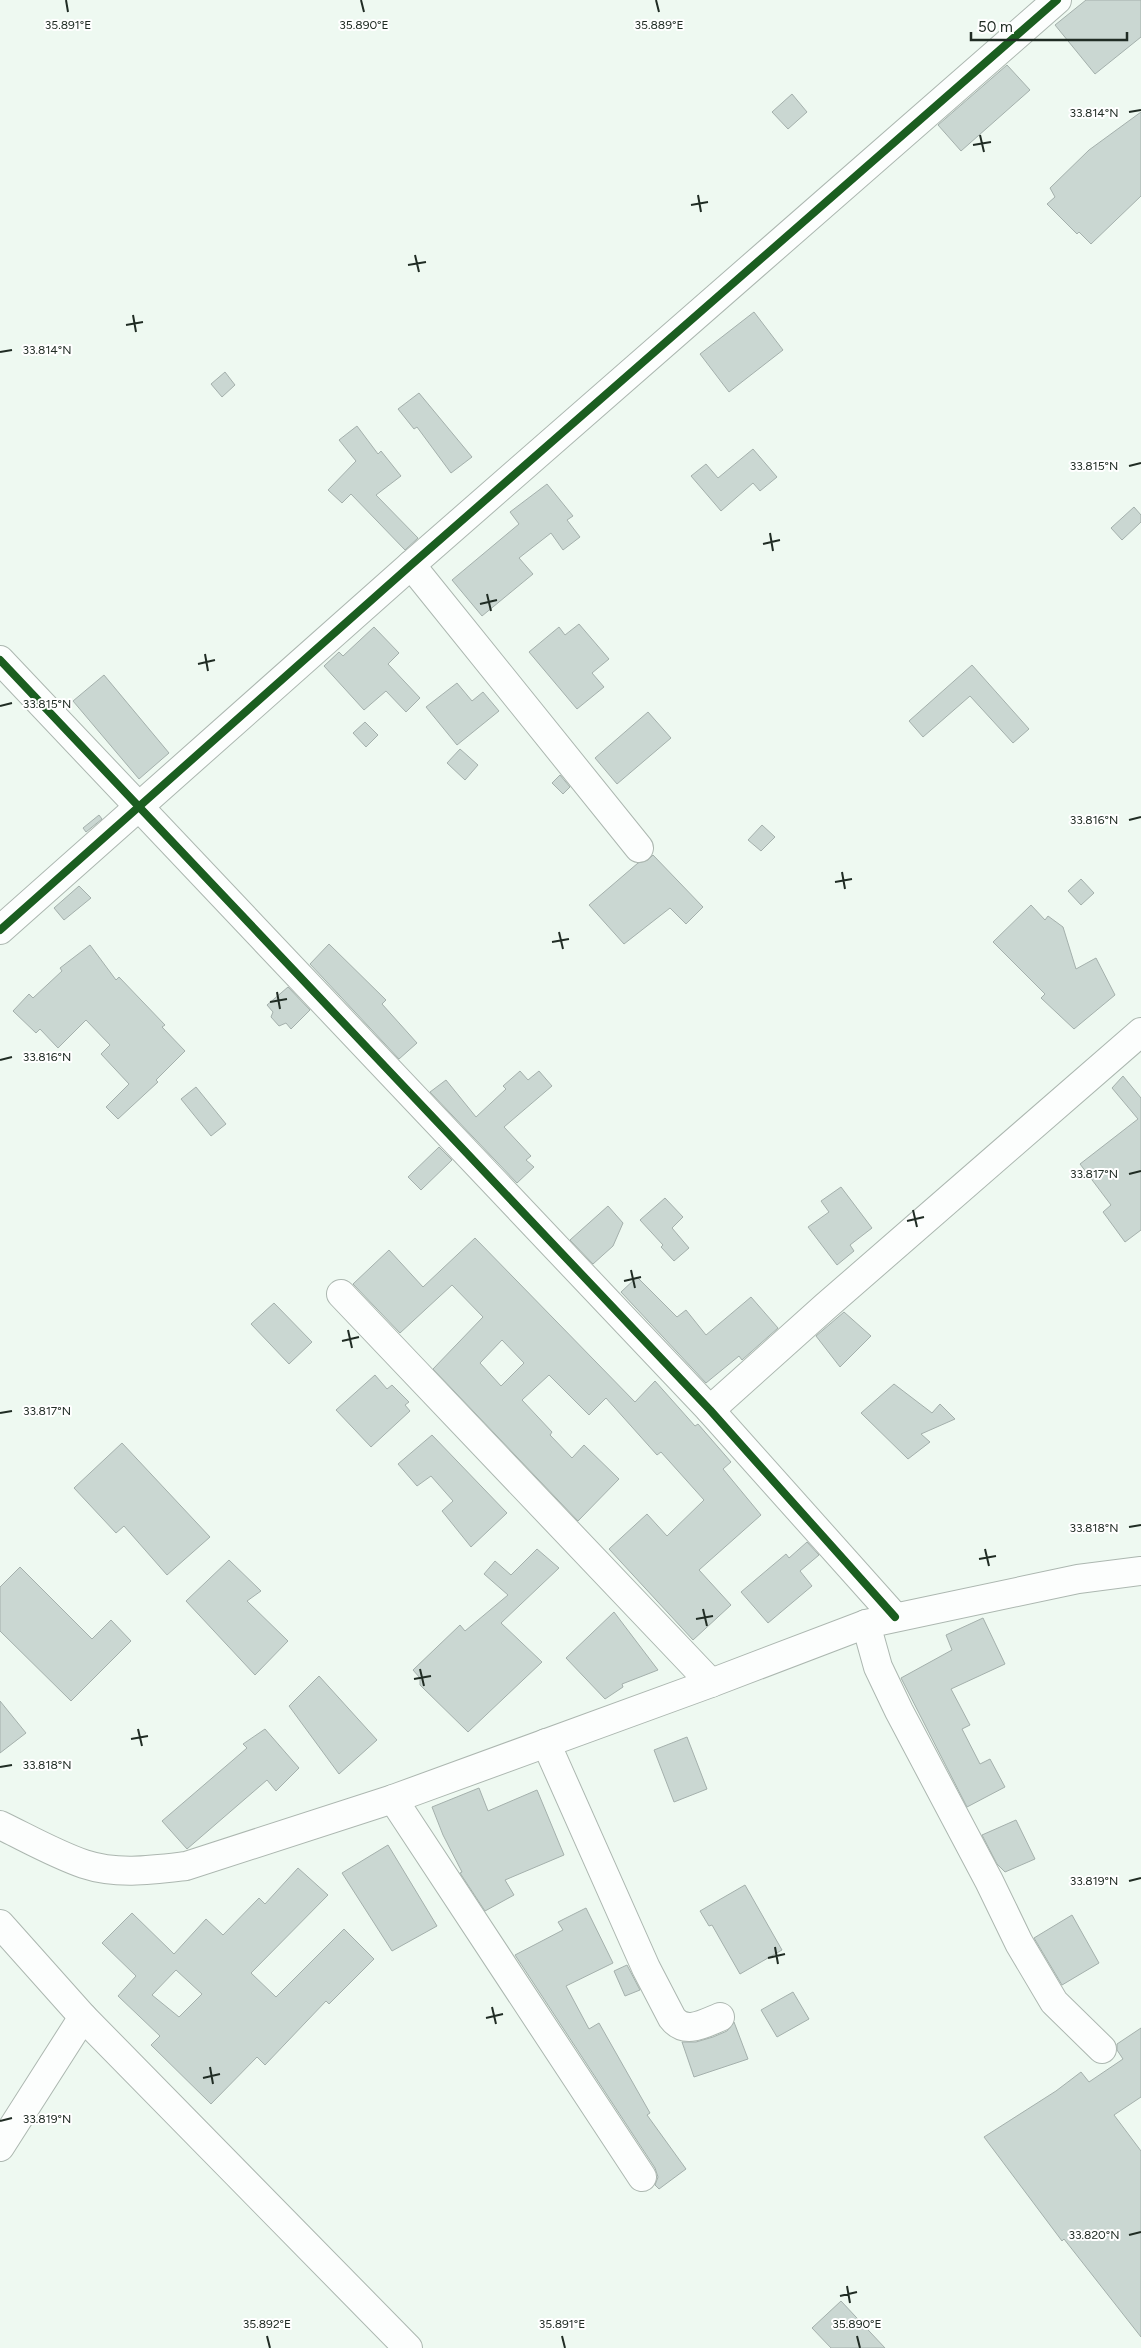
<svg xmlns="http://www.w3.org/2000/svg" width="1141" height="2348" font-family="Figtree,sans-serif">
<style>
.building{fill:#cad7d2;stroke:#a4b0ac;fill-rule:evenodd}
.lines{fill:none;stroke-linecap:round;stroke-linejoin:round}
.minor-casing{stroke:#acb7b0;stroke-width:30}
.minor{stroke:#fcfefd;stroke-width:28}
.cycleway-casing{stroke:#fff;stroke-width:11}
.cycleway{stroke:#1b5e20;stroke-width:8}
.ticks{fill:none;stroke:#202c24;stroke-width:2}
.ticks-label{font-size:12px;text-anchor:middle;fill:#202c24;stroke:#fff;stroke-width:4;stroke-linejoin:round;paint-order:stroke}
</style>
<rect width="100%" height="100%" fill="#eef9f1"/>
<g class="building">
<path d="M1086 0H1141V37L1095 74 1055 25Z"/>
<path d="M1007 65 1030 90 961 151 938 125Z"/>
<path d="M792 94 807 112 788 129 772 112Z"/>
<path d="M1141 112V196L1091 244 1079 232 1077 234 1047 204 1055 197 1050 188 1089 150Z"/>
<path d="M754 312 783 350 729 392 700 354Z"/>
<path d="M225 372 235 385 222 397 211 384Z"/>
<path d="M419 393 472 457 451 473 417 427 414 429 398 409Z"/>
<path d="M357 426 378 454 381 451 401 476 376 495 418 538 405 550 351 494 342 503 328 490 356 461 339 440Z"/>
<path d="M753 449 777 477 760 491 753 483 721 511 691 476 706 464 718 478Z"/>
<path d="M547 484 573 516 567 520 580 537 563 550 551 533 519 558 533 574 482 616 452 580 519 524 510 512Z"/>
<path d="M1134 507 1141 515V522L1122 540 1111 528Z"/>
<path d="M579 624 609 659 592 673 604 687 577 709 529 652 559 627 565 635Z"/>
<path d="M374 627 399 653 388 664 420 698 406 712 386 691 364 710 324 666 339 652 343 656Z"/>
<path d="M972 665 1029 729 1013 743 970 696 923 737 909 721Z"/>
<path d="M104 675 169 753 139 779 73 701Z"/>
<path d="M457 683 472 701 483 692 499 711 457 745 426 707Z"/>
<path d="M648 712 671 738 617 784 595 758Z"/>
<path d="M365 722 378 735 366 747 353 733Z"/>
<path d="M460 749 478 765 465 780 447 763Z"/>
<path d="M560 775 570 787 563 794 552 783Z"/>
<path d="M99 815 102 819 86 832 83 828Z"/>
<path d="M762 825 775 837 761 851 748 840Z"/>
<path d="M653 855 703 907 686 924 670 908 624 944 589 905 638 863 648 860Z"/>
<path d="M1081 879 1094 893 1081 905 1068 891Z"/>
<path d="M79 886 91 898 64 920 54 908Z"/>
<path d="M1031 905 1045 920 1048 916 1063 927 1076 969 1096 958 1115 995 1074 1029 1041 998 1045 994 993 942Z"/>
<path d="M329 944 386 1000 382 1004 417 1043 399 1059 310 964Z"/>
<path d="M90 945 116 980 119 977 165 1025 162 1027 185 1051 156 1080 158 1082 118 1119 106 1107 129 1084 101 1054 110 1045 86 1020 58 1048 40 1029 36 1033 13 1011 29 994 33 998 62 971 60 968Z"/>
<path d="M288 987 310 1010 291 1029 286 1023 279 1026 271 1017 273 1012 267 1005Z"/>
<path d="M520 1071 528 1080 539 1071 552 1086 504 1127 531 1156 526 1160 534 1167 517 1183 430 1092 446 1080 476 1117 506 1089 503 1086Z"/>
<path d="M1123 1076 1141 1098V1230L1125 1242 1103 1212 1111 1205 1080 1164 1138 1119 1112 1088Z"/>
<path d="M196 1087 226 1124 211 1136 181 1099Z"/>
<path d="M439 1147 452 1160 421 1190 408 1177Z"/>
<path d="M841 1187 872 1228 850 1245 854 1251 837 1265 808 1227 829 1212 821 1201Z"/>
<path d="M665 1198 683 1217 672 1228 689 1248 674 1261 661 1247 663 1245 640 1220Z"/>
<path d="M608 1206 623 1223 613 1246 593 1264 570 1240Z"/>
<path d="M475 1238 635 1402 655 1381 695 1426 698 1424 731 1462 723 1469 761 1515 699 1570 731 1605 693 1640 609 1549 647 1514 667 1536 704 1500 661 1452 657 1455 606 1398 589 1415 549 1375 522 1400 552 1432 550 1435 572 1458 584 1445 619 1479 578 1521 433 1369 483 1317 452 1285 400 1333 353 1284 389 1250 423 1287ZM502 1340 524 1363 501 1386 480 1363Z"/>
<path d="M637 1277 677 1317 686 1310 706 1335 751 1297 778 1328 742 1360 739 1356 706 1383 621 1292Z"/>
<path d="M274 1303 312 1342 289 1364 251 1324Z"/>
<path d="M844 1312 871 1336 840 1367 816 1336Z"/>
<path d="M375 1375 387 1389 392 1385 409 1402 405 1405 410 1411 371 1447 336 1410Z"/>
<path d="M894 1384 932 1413 940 1404 955 1419 921 1434 930 1442 908 1459 861 1413Z"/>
<path d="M432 1435 507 1513 471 1547 442 1511 453 1501 431 1476 417 1486 398 1464Z"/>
<path d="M122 1443 210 1537 167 1575 124 1526 116 1533 74 1488Z"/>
<path d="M807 1542 819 1555 800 1571 812 1586 768 1623 741 1592 786 1554 789 1558Z"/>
<path d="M537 1549 559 1568 501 1623 542 1662 468 1732 420 1685V1678L413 1670 460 1625 465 1631 508 1595 484 1574 495 1561 511 1575Z"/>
<path d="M229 1560 261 1591 247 1601 288 1641 255 1675 186 1601Z"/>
<path d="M20 1567 92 1639 111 1620 131 1641 71 1701 0 1631V1587Z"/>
<path d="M614 1612 658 1670 622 1684 623 1687 605 1699 566 1658Z"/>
<path d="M983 1618 1005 1664 951 1689 970 1725 962 1729 980 1764 990 1759 1005 1787 967 1807 901 1678 952 1650 946 1635Z"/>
<path d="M319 1676 377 1740 339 1774 289 1706Z"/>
<path d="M0 1701 26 1733 0 1753Z"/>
<path d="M265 1729 299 1768 276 1791 267 1780 187 1849 162 1821 247 1748 243 1744Z"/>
<path d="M687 1737 707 1789 674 1802 654 1750Z"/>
<path d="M479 1788 488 1811 537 1790 564 1855 505 1880 514 1895 485 1911 460 1873 462 1872 443 1835 432 1807Z"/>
<path d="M1016 1820 1035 1859 1005 1872 997 1864 982 1835Z"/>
<path d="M388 1845 437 1926 392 1951 342 1873Z"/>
<path d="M298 1868 328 1895 251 1973 276 1997 344 1929 374 1959 329 2004 326 2001 265 2065 257 2057 211 2104 151 2045 160 2036 118 1996 136 1976 102 1943 132 1913 174 1954 206 1919 223 1935 259 1898 265 1904ZM176 1970 202 1994 179 2017 152 1995Z"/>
<path d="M745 1885 782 1950 740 1974 712 1925 709 1926 700 1911Z"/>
<path d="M586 1908 613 1963 566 1986 589 2029 599 2023 650 2113 647 2115 686 2169 659 2189 655 2185 658 2177 655 2168 515 1955 563 1930 558 1922Z"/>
<path d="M1072 1915 1099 1963 1062 1985 1034 1938Z"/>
<path d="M627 1965 640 1990 625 1996 614 1971Z"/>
<path d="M793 1992 809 2019 777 2037 761 2010Z"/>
<path d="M734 2022 748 2059 694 2077 682 2042H696L713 2037 727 2031Z"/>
<path d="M1141 2028V2097L1114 2115 1141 2151V2337L1064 2239 1062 2241 984 2137 1056 2091 1081 2072 1089 2082 1123 2059 1117 2050V2044Z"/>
<path d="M841 2301 885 2348H831L812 2328Z"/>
</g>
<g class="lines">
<g class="minor-casing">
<g id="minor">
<path d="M411 565 639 848"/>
<path d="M0 660 710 1410 895 1617"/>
<path d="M0 930 411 565 1057 0"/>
<path d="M341 1294 711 1683"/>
<path d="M710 1410 826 1306 1141 1032"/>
<path d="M866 1624 878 1667 899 1711 989 1881 1019 1943 1054 2002 1102 2049"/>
<path d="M546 1743 646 1968 672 2018C685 2035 703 2024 720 2017"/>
<path d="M393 1799 642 2177"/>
<path d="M0 1825C27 1838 55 1854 84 1864 117 1875 152 1870 186 1866L393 1799 711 1683 866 1624 1078 1579 1141 1571"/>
<path d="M0 1924 83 2017 408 2348"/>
<path d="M0 2147 83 2017"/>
</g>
</g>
<use href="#minor" class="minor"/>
<g class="cycleway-casing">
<g id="cycleway">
<path d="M0 660 710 1410 895 1617"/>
<path d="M0 930 411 565 1057 0"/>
</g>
</g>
<use href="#cycleway" class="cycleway"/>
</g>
<path class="ticks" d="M66 0 68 12M361 0 364 12M656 0 659 12M1129 112 1141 110M980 135 984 152M973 145 991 142M698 195 701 212M691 205 708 202M415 255 419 272M408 265 426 262M133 315 136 332M126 325 143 322M0 352 12 350M1129 466 1141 463M770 533 773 551M763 544 780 540M487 594 491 611M480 604 497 600M205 654 208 671M198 664 215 660M0 706 12 703M1129 820 1141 817M842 872 845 889M835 882 852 879M559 932 563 949M552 942 569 939M277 992 280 1009M270 1002 287 999M0 1060 12 1057M1129 1174 1141 1171M913 1210 917 1227M907 1221 924 1217M631 1270 635 1288M624 1281 641 1277M348 1330 352 1348M342 1341 359 1337M0 1413 12 1411M1129 1527 1141 1525M985 1549 989 1566M979 1559 996 1556M703 1609 707 1626M696 1619 713 1616M420 1669 424 1686M414 1679 431 1676M138 1729 142 1746M131 1739 148 1736M0 1767 12 1765M1129 1881 1141 1878M775 1947 778 1964M768 1958 785 1954M492 2007 496 2024M486 2018 503 2014M210 2067 213 2084M203 2078 220 2074M0 2121 12 2118M1129 2235 1141 2232M847 2286 850 2303M840 2296 857 2292M267 2336 270 2348M562 2336 565 2348M857 2336 860 2348"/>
<g class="ticks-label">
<text x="68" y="29">35.891°E</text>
<text x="364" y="29">35.890°E</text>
<text x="659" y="29">35.889°E</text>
<text x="1094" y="117">33.814°N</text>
<text x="47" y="354">33.814°N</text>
<text x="1094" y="470">33.815°N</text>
<text x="47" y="708">33.815°N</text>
<text x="1094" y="824">33.816°N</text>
<text x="47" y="1061">33.816°N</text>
<text x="1094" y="1178">33.817°N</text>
<text x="47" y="1415">33.817°N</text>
<text x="1094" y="1532">33.818°N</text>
<text x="47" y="1769">33.818°N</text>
<text x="1094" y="1885">33.819°N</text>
<text x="47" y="2123">33.819°N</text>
<text x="1094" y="2239">33.820°N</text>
<text x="267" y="2328">35.892°E</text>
<text x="562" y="2328">35.891°E</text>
<text x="857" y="2328">35.890°E</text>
</g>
<path d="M971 32v8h156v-8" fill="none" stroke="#202c24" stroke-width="2.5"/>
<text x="978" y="32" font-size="15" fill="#202c24" stroke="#ffffff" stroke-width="4" paint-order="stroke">50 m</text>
</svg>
